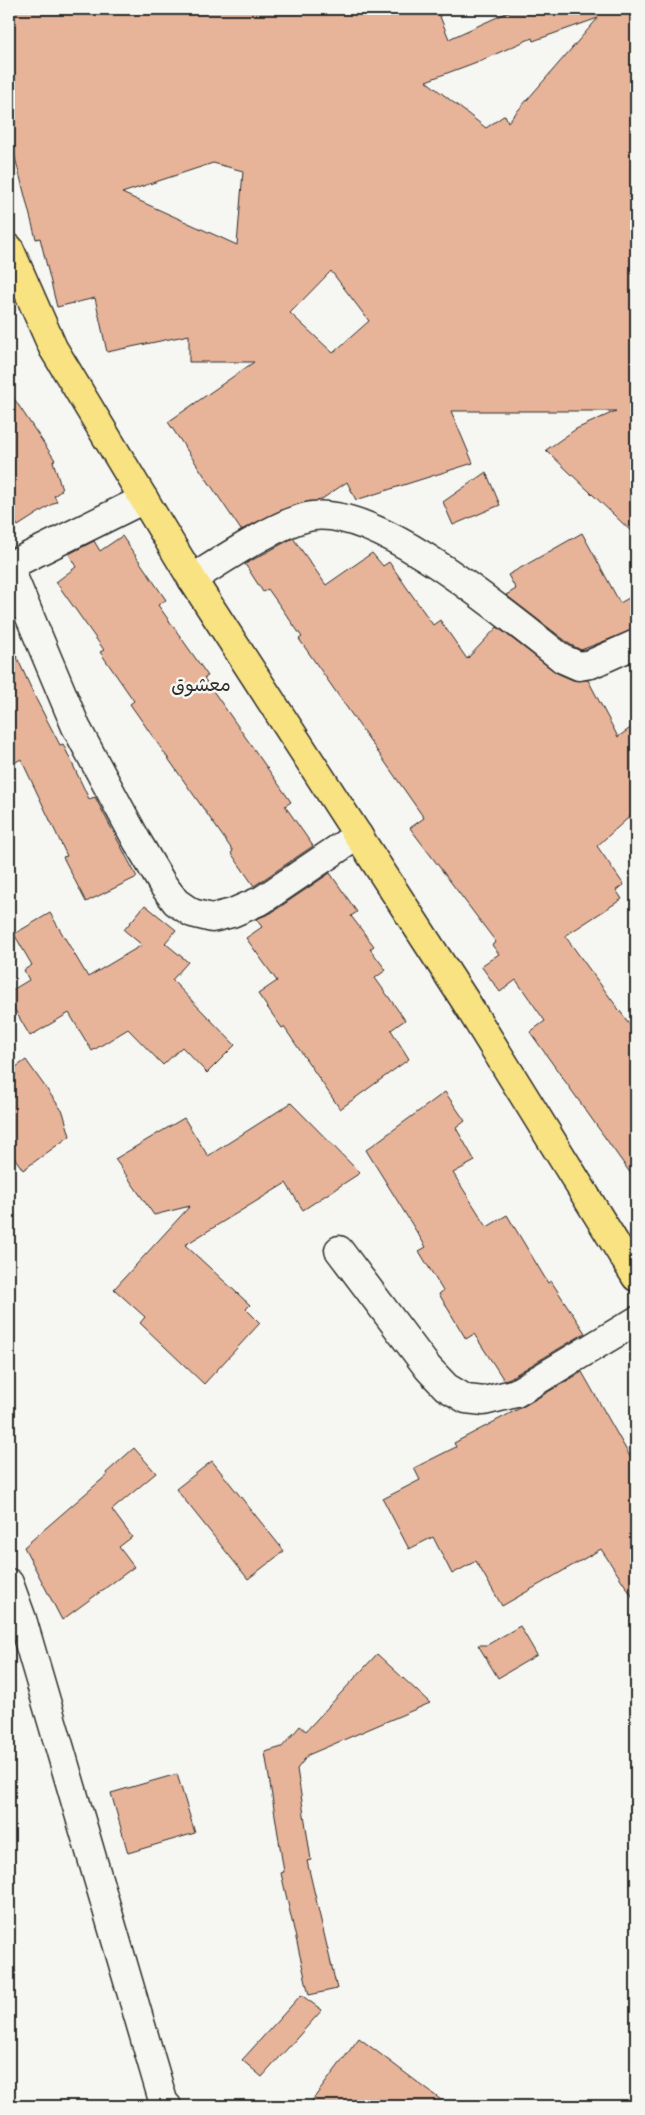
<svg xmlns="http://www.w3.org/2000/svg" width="645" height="2115" font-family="'Balsamiq Sans','Playpen Sans Arabic',sans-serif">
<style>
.building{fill:#e7b499;stroke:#2b2b2b;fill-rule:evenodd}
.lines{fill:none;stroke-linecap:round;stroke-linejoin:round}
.minor-casing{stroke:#2b2b2b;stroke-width:31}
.major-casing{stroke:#2b2b2b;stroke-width:31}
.minor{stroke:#f6f6f2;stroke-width:28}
.major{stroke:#f8e281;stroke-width:28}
.labels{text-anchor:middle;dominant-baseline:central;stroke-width:5;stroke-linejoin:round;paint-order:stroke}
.quarter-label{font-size:19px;fill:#2b2b2b;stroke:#f6f6f2}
</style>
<rect width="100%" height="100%" fill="#f6f6f2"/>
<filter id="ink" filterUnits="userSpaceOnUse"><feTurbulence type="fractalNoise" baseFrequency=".02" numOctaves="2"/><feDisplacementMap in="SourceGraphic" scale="10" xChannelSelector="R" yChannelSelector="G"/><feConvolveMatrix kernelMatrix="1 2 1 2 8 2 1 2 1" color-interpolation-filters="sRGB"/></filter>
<g filter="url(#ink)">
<g class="building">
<path d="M9 9H437L449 39 515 9H636V536L546 450 576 429 616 411H451L473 463 356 500 347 482 319 501 294 505 241 530 168 422 254 362H189V335L107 352 95 298 57 307 40 238 36 239 9 134ZM598 18 508 122 505 115 486 128 426 81 482 60 532 38 533 41ZM213 163 243 171 237 245 122 193ZM331 271 369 321 333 353 290 313Z"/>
<path d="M9 391 55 460 53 461 62 490 54 496 57 501 18 526 9 512Z"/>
<path d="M486 472 500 505 453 525 443 502Z"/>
<path d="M582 533 620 603 636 594V629L581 650 571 645 506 595 516 589 508 575Z"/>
<path d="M122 536 166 600 158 605 208 676 204 678 291 802 285 806 313 846 254 886 231 853 233 851 130 704 134 701 100 652 104 650 56 582 76 567 69 554 94 541 100 551Z"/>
<path d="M293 538 326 585 372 553 383 566 389 562 433 625 440 620 467 659 497 627 557 673 573 680H588L618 737 636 724V811L597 846 624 885 616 890 622 899 565 936 636 1033V1181L530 1032 545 1021 516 980 500 992 481 966 499 954 492 945 496 942 410 828 424 818 299 639 302 637 268 589 263 592 245 564Z"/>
<path d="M9 640 36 699 60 745 63 744 89 799 95 797 137 877 86 902 63 857 67 856 21 759 9 766Z"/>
<path d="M330 873 357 912 351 916 374 946 370 949 386 970 375 978 405 1020 391 1030 409 1059 340 1109 284 1027 282 1028 258 994 277 981 246 938 262 927 256 919 271 913Z"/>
<path d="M145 905 176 930 165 943 188 962 172 980 235 1045 207 1073 182 1047 163 1065 128 1029 92 1051 69 1013 30 1036 9 1000V992L29 980 24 970 32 965 14 934 50 913 88 977 142 945 124 930Z"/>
<path d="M26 1060 63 1112 70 1136 23 1170 9 1150V1072Z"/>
<path d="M445 1092 465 1121 456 1128 475 1161 453 1173 487 1227 507 1215 548 1283 551 1281 585 1333 510 1378 504 1380 474 1334 466 1339 439 1294 443 1291 419 1251 426 1247 366 1150Z"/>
<path d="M291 1103 360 1173 303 1210 286 1183 185 1245 250 1305 246 1309 260 1323 204 1384 140 1323 145 1317 114 1289 190 1206 154 1215 115 1159 184 1118 208 1156Z"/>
<path d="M582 1372 636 1467V1602L601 1549 502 1606 476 1561 452 1574 433 1537 409 1549 383 1499 420 1480 414 1468 456 1447 454 1443 524 1406Z"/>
<path d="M134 1448 156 1473 112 1510 132 1537 119 1547 134 1567 62 1620 24 1547 107 1475 106 1473Z"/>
<path d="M212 1461 284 1551 248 1579 176 1489Z"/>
<path d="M520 1626 537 1655 498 1678 478 1645H487Z"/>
<path d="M377 1654 430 1703 308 1755 297 1769 311 1860 307 1861 337 1989 309 1995 281 1873 284 1872 265 1752 282 1747 300 1726 306 1731Z"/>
<path d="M177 1774 195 1833 128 1853 111 1793Z"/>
<path d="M301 1995 322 2010 262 2077 242 2060Z"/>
<path d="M359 2038 449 2106H308Z"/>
</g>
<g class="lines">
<g class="minor-casing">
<g id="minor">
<path d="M9 566 144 499"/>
<path d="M9 567 76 727 137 841 163 885 176 902 192 913 212 918 232 913 262 900 358 835"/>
<path d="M192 579C221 561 281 520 313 516 383 508 508 617 563 659L579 666 591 664 636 644"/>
<path d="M339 1250 428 1368 446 1387 466 1399 484 1401 516 1393 636 1321"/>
<path d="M9 1583 22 1619 164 2104 167 2106"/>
</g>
</g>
<g class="major-casing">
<path id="major" d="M9 248 53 348 192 579 464 999 636 1277"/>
</g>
<use href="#minor" class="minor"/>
<use href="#major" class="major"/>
</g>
</g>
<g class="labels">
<g class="quarter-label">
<text x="201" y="685">معشوق</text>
</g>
</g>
<rect width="645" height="2115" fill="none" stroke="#f6f6f2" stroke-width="30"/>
<rect x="15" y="15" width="615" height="2085" fill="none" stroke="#2b2b2b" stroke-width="2" filter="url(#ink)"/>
</svg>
